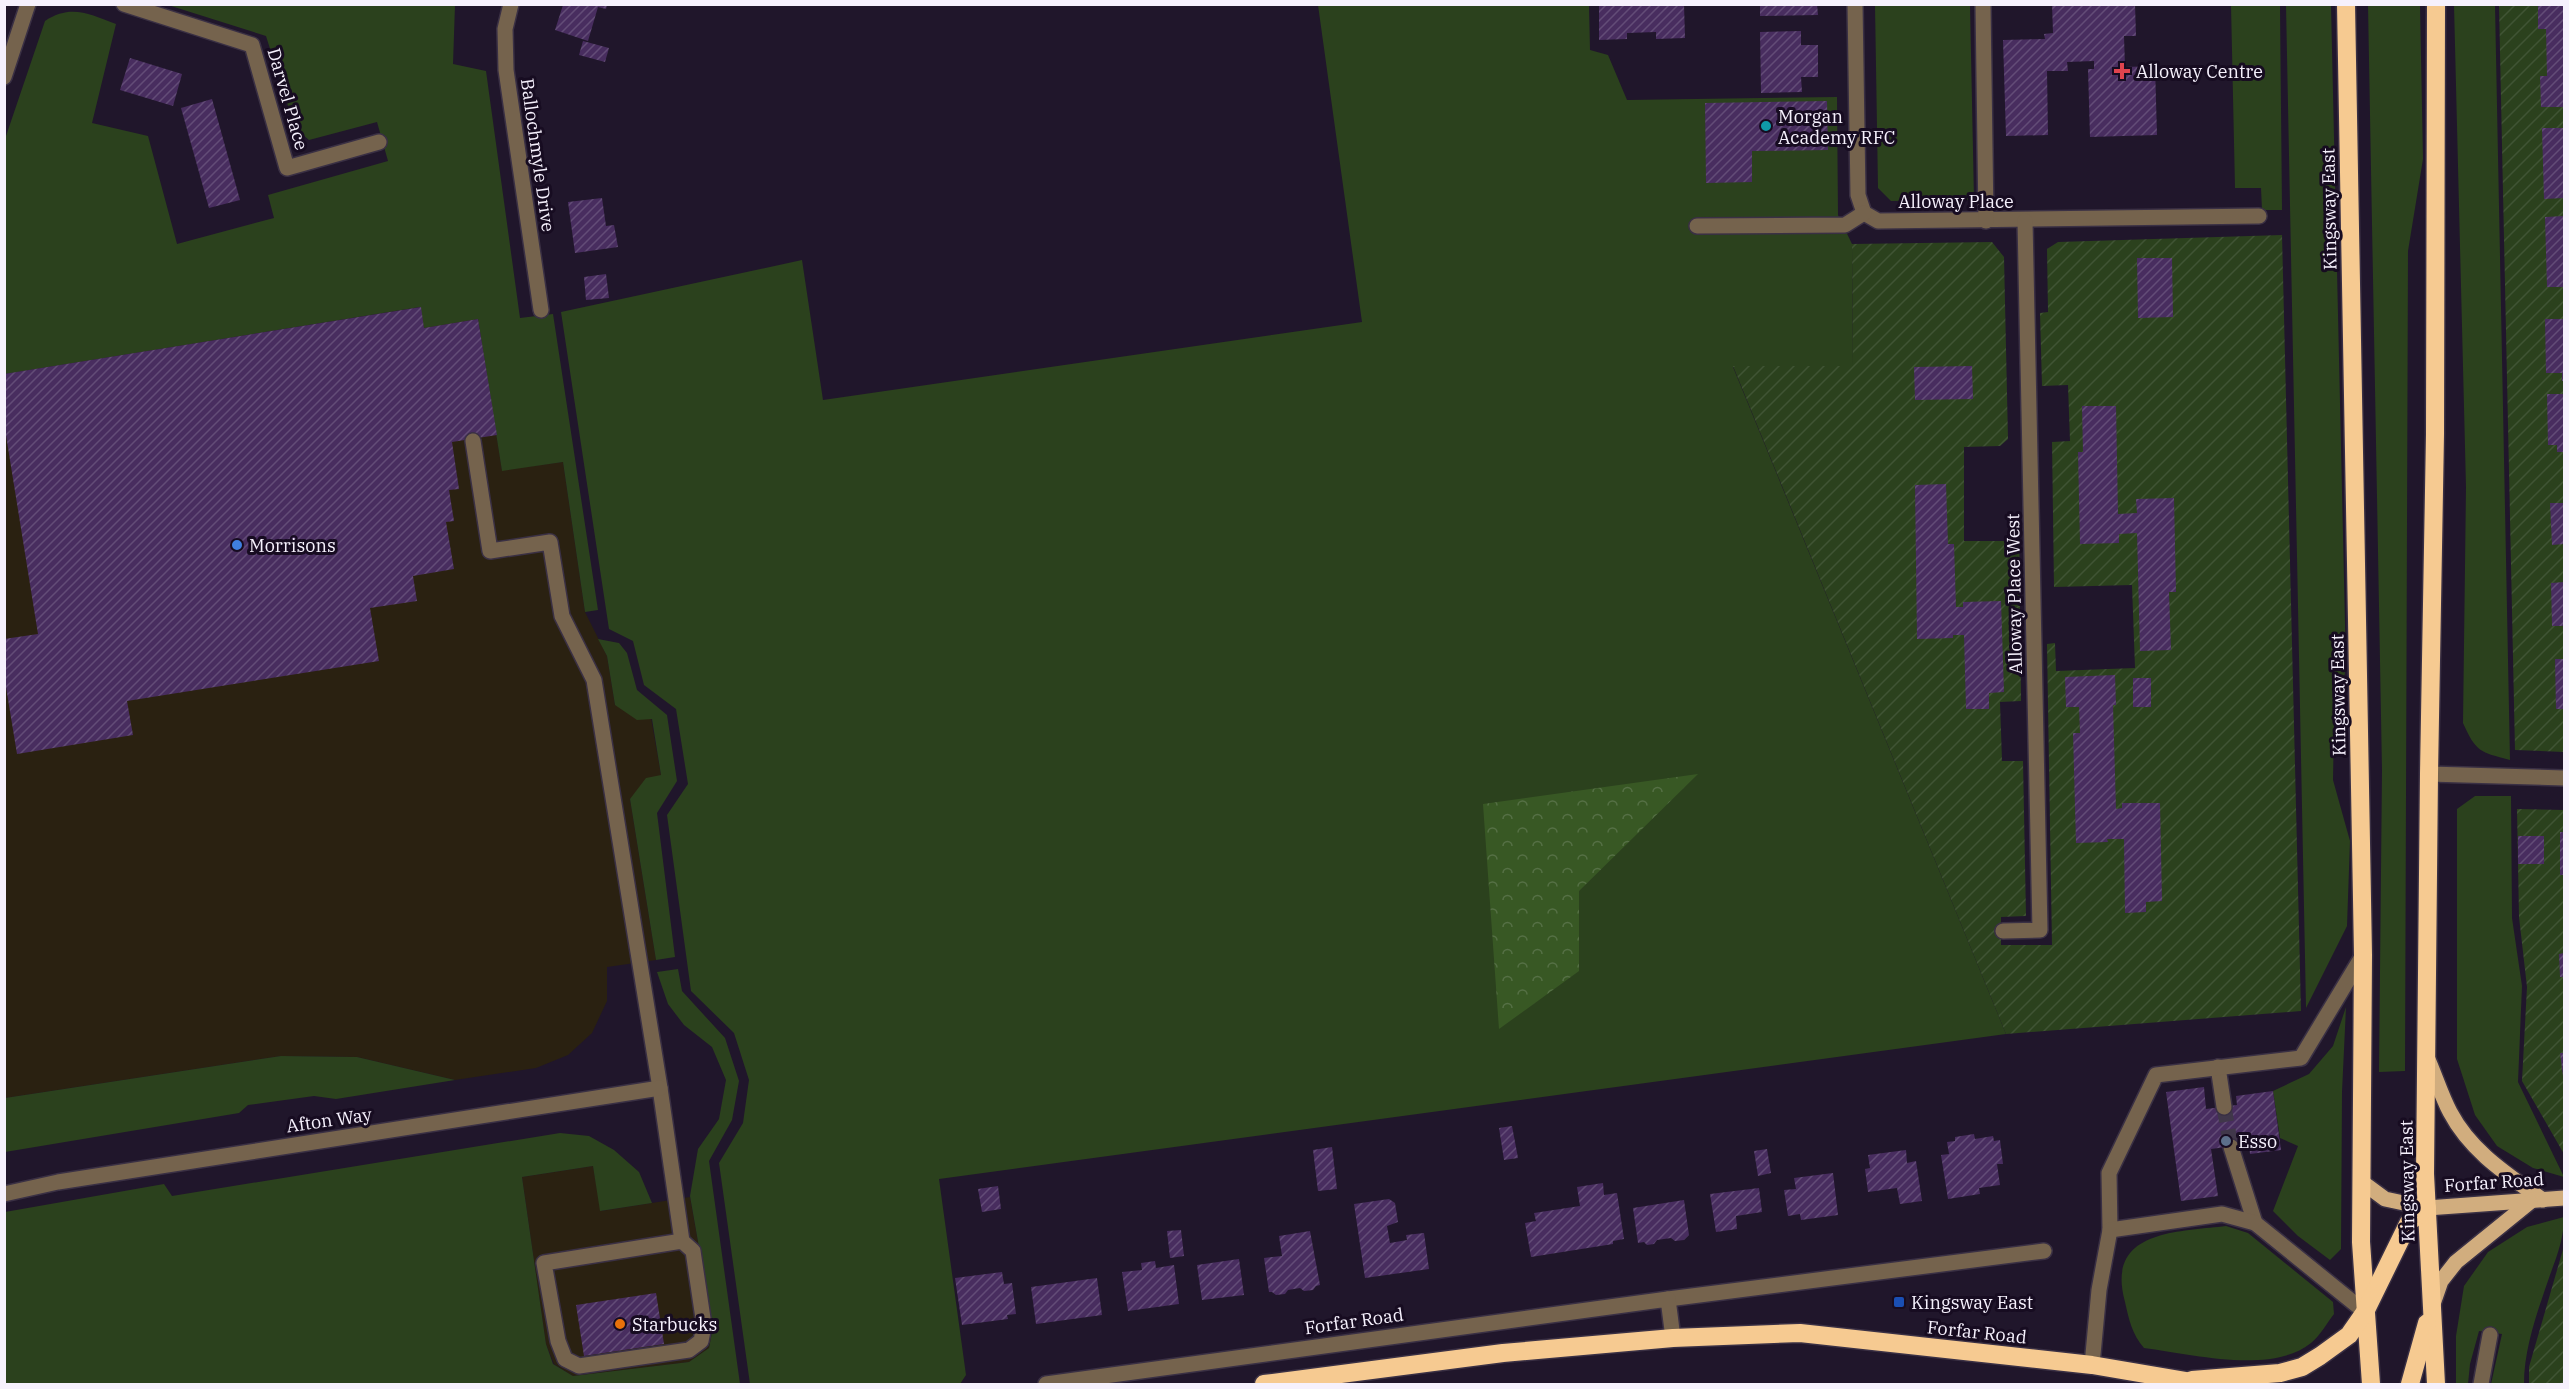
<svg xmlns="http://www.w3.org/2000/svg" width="2569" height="1389" font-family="'IBM Plex Serif',serif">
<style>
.commercial{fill:#2a2111}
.green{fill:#2b411d}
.forest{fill:url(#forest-crowns)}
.garden{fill:url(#garden-furrows)}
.building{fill:url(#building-hatch)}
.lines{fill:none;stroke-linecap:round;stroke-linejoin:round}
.minor-tunnel{stroke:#40374a;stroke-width:15;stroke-dasharray:15 8;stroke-linecap:butt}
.minor-casing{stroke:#3a3044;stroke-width:18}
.major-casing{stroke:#3a3044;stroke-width:18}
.highway-casing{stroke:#3a3044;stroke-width:21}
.minor{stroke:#75634d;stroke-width:15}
.major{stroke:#d1ad7e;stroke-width:15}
.highway{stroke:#f6ca91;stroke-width:18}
.health-dot{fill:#e0444e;stroke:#170c21;stroke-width:2}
.culture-dot{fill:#0f9aa8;stroke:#170c21;stroke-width:2}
.shop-dot{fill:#3f7fe0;stroke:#170c21;stroke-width:2}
.service-dot{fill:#5c6f8a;stroke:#170c21;stroke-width:2}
.transit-dot{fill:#1a4fb4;stroke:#170c21;stroke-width:2}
.food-dot{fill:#e8710a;stroke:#170c21;stroke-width:2}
.labels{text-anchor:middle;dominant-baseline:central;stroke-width:6;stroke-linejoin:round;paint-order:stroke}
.poi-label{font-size:18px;fill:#f6f1fd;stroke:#170c21;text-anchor:start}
.street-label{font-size:18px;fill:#f6f1fd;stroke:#170c21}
</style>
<defs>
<pattern id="forest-crowns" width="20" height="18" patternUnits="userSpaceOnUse" patternTransform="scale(1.5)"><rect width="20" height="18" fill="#385824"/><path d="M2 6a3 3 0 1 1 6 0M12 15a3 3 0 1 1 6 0" fill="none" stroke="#557045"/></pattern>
<pattern id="garden-furrows" width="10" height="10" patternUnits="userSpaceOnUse" patternTransform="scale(1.5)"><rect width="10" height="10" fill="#2b411d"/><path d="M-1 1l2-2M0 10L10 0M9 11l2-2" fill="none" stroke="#405434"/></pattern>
<pattern id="building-hatch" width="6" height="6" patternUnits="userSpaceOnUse" patternTransform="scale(1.5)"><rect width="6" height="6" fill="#482d5f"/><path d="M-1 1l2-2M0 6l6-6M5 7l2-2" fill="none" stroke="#634c77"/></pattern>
</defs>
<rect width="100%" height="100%" fill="#20162b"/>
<g class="commercial">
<path d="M421 307 478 319 502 470 563 462 585 612 607 656 615 705 651 718 661 775 630 799 656 960 607 967V1001L592 1033 568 1055 536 1068 455 1080 357 1057 281 1056 5 1098V374Z"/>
<path d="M593 1166 601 1211 690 1197 713 1327 709 1348 689 1362 573 1376 554 1364 546 1344 522 1177Z"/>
</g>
<g class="green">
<path d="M168 5H455L453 64 486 71 520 318 553 314 598 610 585 612 563 462 502 471 478 319 424 328 420 307 5 374V139L45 21C71 4 89 14 116 24L92 123 148 136 177 244 274 218 268 195 388 161 377 122 309 140 295 128 266 36Z"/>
<path d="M1318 5H1589L1590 50 1608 55 1627 100 1837 97 1838 215 1852 244 1853 366 1733 367 2006 1034 939 1179 966 1375 960 1384H750L719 1163 743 1123 749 1080 734 1033 691 991 667 815 688 784 676 709 644 685 633 641 609 629 561 312 802 260 823 400 1362 322Z"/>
<path d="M1875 5H1970L1974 200 1891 201 1878 188Z"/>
<path d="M2231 5H2280L2282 210H2262L2261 188H2235Z"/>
<path d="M2286 5H2331L2346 668 2334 724 2333 780 2350 841 2347 926 2306 1008Z"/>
<path d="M2368 5H2420L2423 159 2408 251 2405 1071 2379 1072 2382 770Z"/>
<path d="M2454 5H2495L2510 760C2480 752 2476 752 2463 723L2466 487Z"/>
<path d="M598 639 619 643 627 653 637 690 667 715 677 781 657 813 675 957 656 960 630 799 646 778 661 775 652 719 637 720 615 705 607 656Z"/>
<path d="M2475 796H2511L2512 918 2522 986 2518 1082 2564 1177 2533 1168 2497 1146 2475 1115 2457 1059V809Z"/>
<path d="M678 969 682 991 725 1038 739 1081 732 1120 709 1161 740 1384H5V1212L164 1184 172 1196 560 1133 589 1136 614 1150 639 1172 652 1203 600 1211 593 1166 522 1177 546 1344 553 1364 573 1376 689 1362 709 1348 713 1327 690 1196 698 1149 719 1119 726 1080 712 1047 684 1025 668 1004 657 972Z"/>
<path d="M2346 1007 2342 1092 2341 1249 2330 1260 2298 1236 2273 1211 2298 1146 2280 1138 2273 1091 2309 1074 2333 1046Z"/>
<path d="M281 1056 357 1057 455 1080 336 1099 314 1096 248 1105 239 1113 5 1152V1098Z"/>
<path d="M2564 1217C2564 1238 2557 1256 2550 1275 2538 1310 2524 1348 2524 1384H2491L2502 1334 2479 1331 2470 1364 2468 1384H2456V1336L2464 1286 2488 1252 2527 1227Z"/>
<path d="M2226 1226 2248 1233 2333 1302 2334 1314C2327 1323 2320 1336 2311 1343 2271 1375 2192 1354 2144 1348 2132 1334 2129 1320 2125 1302 2105 1230 2177 1232 2226 1226Z"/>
</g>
<path class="forest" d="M1698 774 1579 891V971L1499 1029 1483 804Z"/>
<g class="garden">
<path d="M2499 5H2564V752L2515 750Z"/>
<path d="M2282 235 2301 1011 2006 1034 1733 366H1853L1852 244 1992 242 2004 257 2008 439 2000 446 1964 447V541H2008V516H2019L2021 701 2000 702 2002 761H2023L2026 916 2001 917V945H2052L2047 644 2055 643 2056 671 2135 668 2132 585 2054 587 2052 442 2070 441 2068 385 2042 386 2040 313 2048 312 2047 249 2058 242Z"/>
<path d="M2517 809 2564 810V1154L2522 1081 2527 987 2519 917Z"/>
<path d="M2564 1246V1384H2529V1367Z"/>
</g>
<g class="building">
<path d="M1599 4H1684L1685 38 1656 39V32L1627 33V39L1599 40Z"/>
<path d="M1760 4H1817L1818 15 1760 16Z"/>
<path d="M2052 4H2135L2136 36H2124L2125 67 2155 66 2157 135 2090 137 2088 69H2094V61L2067 62 2068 71H2047L2048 135 2006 136 2003 40 2045 39 2044 34 2053 33Z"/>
<path d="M2538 4H2564V107H2541L2540 76H2547L2546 29H2538Z"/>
<path d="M563 5H607L606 9 598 7 588 41 555 30Z"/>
<path d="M1801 31V45H1818V77H1801L1802 92 1761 93 1760 32Z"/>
<path d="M583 41 609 48 605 62 579 55Z"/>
<path d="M130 58 182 74 173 106 120 90Z"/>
<path d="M212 99 240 200 209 208 181 108Z"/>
<path d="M1827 101 1828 150 1752 151V182L1706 183 1705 103Z"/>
<path d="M2542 128H2564V198L2544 199Z"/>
<path d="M602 198 606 226 614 225 618 247 575 253 568 202Z"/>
<path d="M2564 216V287H2547L2545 217Z"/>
<path d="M2137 258H2172L2173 317 2138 318Z"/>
<path d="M606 274 609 298 586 300 584 277Z"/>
<path d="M421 307 424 328 478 319 497 435 452 442 459 489 449 490 454 521 446 522 454 569 413 576 417 601 370 608 379 661 127 701 133 735 17 754 4 675V639L38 634 4 423V374Z"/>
<path d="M2545 319H2564V381H2562V373H2546Z"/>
<path d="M1972 366 1973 399 1915 400 1914 367Z"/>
<path d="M2547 394H2564V452H2557V445H2548Z"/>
<path d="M2082 406H2116L2118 514 2137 513 2136 499 2174 498 2176 592H2169L2171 650 2140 651 2137 533 2119 534V543L2080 544 2078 452H2083Z"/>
<path d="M1946 484 1948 544H1954L1956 607H1963V602L2001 601 2004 692 1989 693V709H1966L1964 635H1953V638L1917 639 1915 485Z"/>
<path d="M2550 503H2564V544L2552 545Z"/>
<path d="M2564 582V626H2552L2551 583Z"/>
<path d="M2555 659H2564V709H2556Z"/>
<path d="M2115 675 2116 705H2113L2116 809 2122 808V803H2160L2162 901 2146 902V912L2125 913 2124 839H2107L2108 842 2076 843 2073 733H2080L2079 707H2066L2065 677Z"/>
<rect x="2133" y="678" width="18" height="29"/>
<rect x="2560" y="832" width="4" height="43"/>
<rect x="2518" y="836" width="26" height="28"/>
<path d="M2564 953V977H2560L2559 954Z"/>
<path d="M2560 1053H2564V1076H2563Z"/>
<path d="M2204 1087 2206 1109 2237 1105 2236 1096 2273 1091 2281 1150 2250 1154 2249 1144 2211 1149 2218 1196 2181 1201 2166 1092Z"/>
<path d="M1512 1126 1518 1158 1504 1160 1499 1128Z"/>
<path d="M1974 1134 1975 1139 1993 1136 1994 1141 2000 1140 2003 1164H1997L2000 1185 1979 1188 1980 1194 1948 1199 1941 1155 1949 1154 1947 1142 1955 1141V1137Z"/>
<path d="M1332 1147 1337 1189 1318 1191 1313 1150Z"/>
<path d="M1767 1149 1771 1173 1758 1176 1754 1151Z"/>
<path d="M1906 1150 1907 1163 1916 1161 1922 1201 1900 1204 1897 1188 1868 1192 1865 1169 1870 1168 1868 1155Z"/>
<path d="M1833 1173 1838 1215 1801 1220 1800 1214 1788 1216 1784 1190 1796 1189 1794 1178Z"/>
<path d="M1603 1183 1604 1195 1617 1193 1624 1239 1613 1241V1244L1531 1257 1525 1223 1536 1221 1534 1213 1580 1206 1577 1187Z"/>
<path d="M998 1186 1001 1209 982 1212 978 1189Z"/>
<path d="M1759 1188 1762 1212 1736 1216 1737 1229 1716 1232 1710 1194Z"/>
<path d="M1389 1199 1395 1203 1398 1222 1387 1226 1390 1243 1407 1240 1406 1235 1424 1233 1429 1269 1365 1278 1354 1204Z"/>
<path d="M1684 1200 1689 1235 1684 1240 1675 1241 1671 1238 1657 1240 1654 1244 1647 1245 1644 1242 1638 1243 1633 1208Z"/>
<path d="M1181 1230 1184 1256 1170 1258 1167 1231Z"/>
<path d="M1310 1231 1320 1285 1316 1286 1313 1290 1304 1291 1300 1288 1288 1290 1285 1294 1276 1295 1272 1292H1269L1264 1258 1282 1256 1279 1236Z"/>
<path d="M1239 1259 1244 1295 1202 1300 1197 1265Z"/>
<path d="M1155 1261 1156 1268 1174 1265 1179 1304 1128 1311 1122 1272 1142 1270 1141 1263Z"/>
<path d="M1002 1272 1004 1284 1012 1283 1016 1314 1007 1315 1008 1319 962 1325 955 1278Z"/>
<path d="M1097 1278 1102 1315 1036 1324 1031 1287Z"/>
<path d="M656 1293 664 1344 584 1356 576 1305Z"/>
</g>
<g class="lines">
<path class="minor-tunnel" d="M2224 1107 2231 1147"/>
<g class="minor-casing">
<g id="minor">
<path d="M124 4 252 45 287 168 379 142"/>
<path d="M511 4 505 29 506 70 541 310"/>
<path d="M1855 4 1858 195 1864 213 1878 221 2259 216"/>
<path d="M1983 4 1986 221"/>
<path d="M4 77 28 4"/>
<path d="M1697 226 1845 225 1864 213"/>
<path d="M473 441 490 551 550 542 562 616 594 680 660 1088 682 1241 544 1263 558 1341 565 1359 579 1366 689 1350 701 1341 704 1325 693 1251 682 1241"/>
<path d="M2429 774 2564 778"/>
<path d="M2003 931 2040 930 2025 221"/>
<path d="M2218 1067 2224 1107"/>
<path d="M2231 1147 2255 1223"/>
<path d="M4 1194 58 1182 660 1088"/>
<path d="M2110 1230 2109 1173 2156 1075 2301 1058 2363 955"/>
<path d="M1668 1299 2044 1251"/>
<path d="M2092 1365 2099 1290 2110 1230 2222 1214 2255 1223 2365 1312"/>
<path d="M1046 1384 1668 1299 1673 1338"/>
<path d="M2481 1384 2490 1335"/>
</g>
</g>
<g class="major-casing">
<g id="major">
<path d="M2427 1057C2435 1075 2441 1095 2450 1112 2471 1152 2508 1175 2543 1200"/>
<path d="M2362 1182 2385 1199 2427 1208 2564 1198"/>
<path d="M2433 1304 2441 1281 2456 1262 2530 1202"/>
</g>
</g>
<g class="highway-casing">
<g id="highway">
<path d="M2346 4 2363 955 2361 1242 2371 1384"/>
<path d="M2436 4 2435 434 2429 774 2425 1174 2436 1384"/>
<path d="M2192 1380 2280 1373 2302 1367 2320 1356 2349 1335 2365 1312 2409 1222 2427 1208"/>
<path d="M1264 1384 1503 1353 1673 1338 1800 1333 2092 1365 2204 1384"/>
<path d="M2410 1384 2427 1323"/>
</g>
</g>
<use href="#minor" class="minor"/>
<use href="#major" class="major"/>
<use href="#highway" class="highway"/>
</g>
<path class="health-dot" d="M2119 62h6v6h6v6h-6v6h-6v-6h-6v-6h6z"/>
<circle class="culture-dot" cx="1766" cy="126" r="6"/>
<circle class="shop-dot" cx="237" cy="545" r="6"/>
<circle class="service-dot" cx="2226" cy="1141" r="6"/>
<rect class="transit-dot" x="1893" y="1296" width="12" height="12" rx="3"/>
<circle class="food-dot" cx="620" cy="1324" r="6"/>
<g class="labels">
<g class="poi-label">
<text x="2136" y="71">Alloway Centre</text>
<text x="1778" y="116">Morgan<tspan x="1778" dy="21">Academy RFC</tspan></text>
<text x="249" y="545">Morrisons</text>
<text x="2238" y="1141">Esso</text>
<text x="1911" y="1302">Kingsway East</text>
<text x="632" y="1324">Starbucks</text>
</g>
<g class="street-label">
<text transform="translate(288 99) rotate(74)">Darvel Place</text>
<text transform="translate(538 155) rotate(82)">Ballochmyle Drive</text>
<text x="1956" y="201">Alloway Place</text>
<text transform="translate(2329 209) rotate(-91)">Kingsway East</text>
<text transform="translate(2014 594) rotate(-91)">Alloway Place West</text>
<text transform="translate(2338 695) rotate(-91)">Kingsway East</text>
<text transform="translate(329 1120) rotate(-8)">Afton Way</text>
<text transform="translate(2407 1181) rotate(-91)">Kingsway East</text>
<text transform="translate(2494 1182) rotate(-4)">Forfar Road</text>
<text transform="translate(1354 1321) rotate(-8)">Forfar Road</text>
<text transform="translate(1977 1332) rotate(6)">Forfar Road</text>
</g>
</g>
<rect width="2569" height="1389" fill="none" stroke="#f6f1fd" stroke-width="12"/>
</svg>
